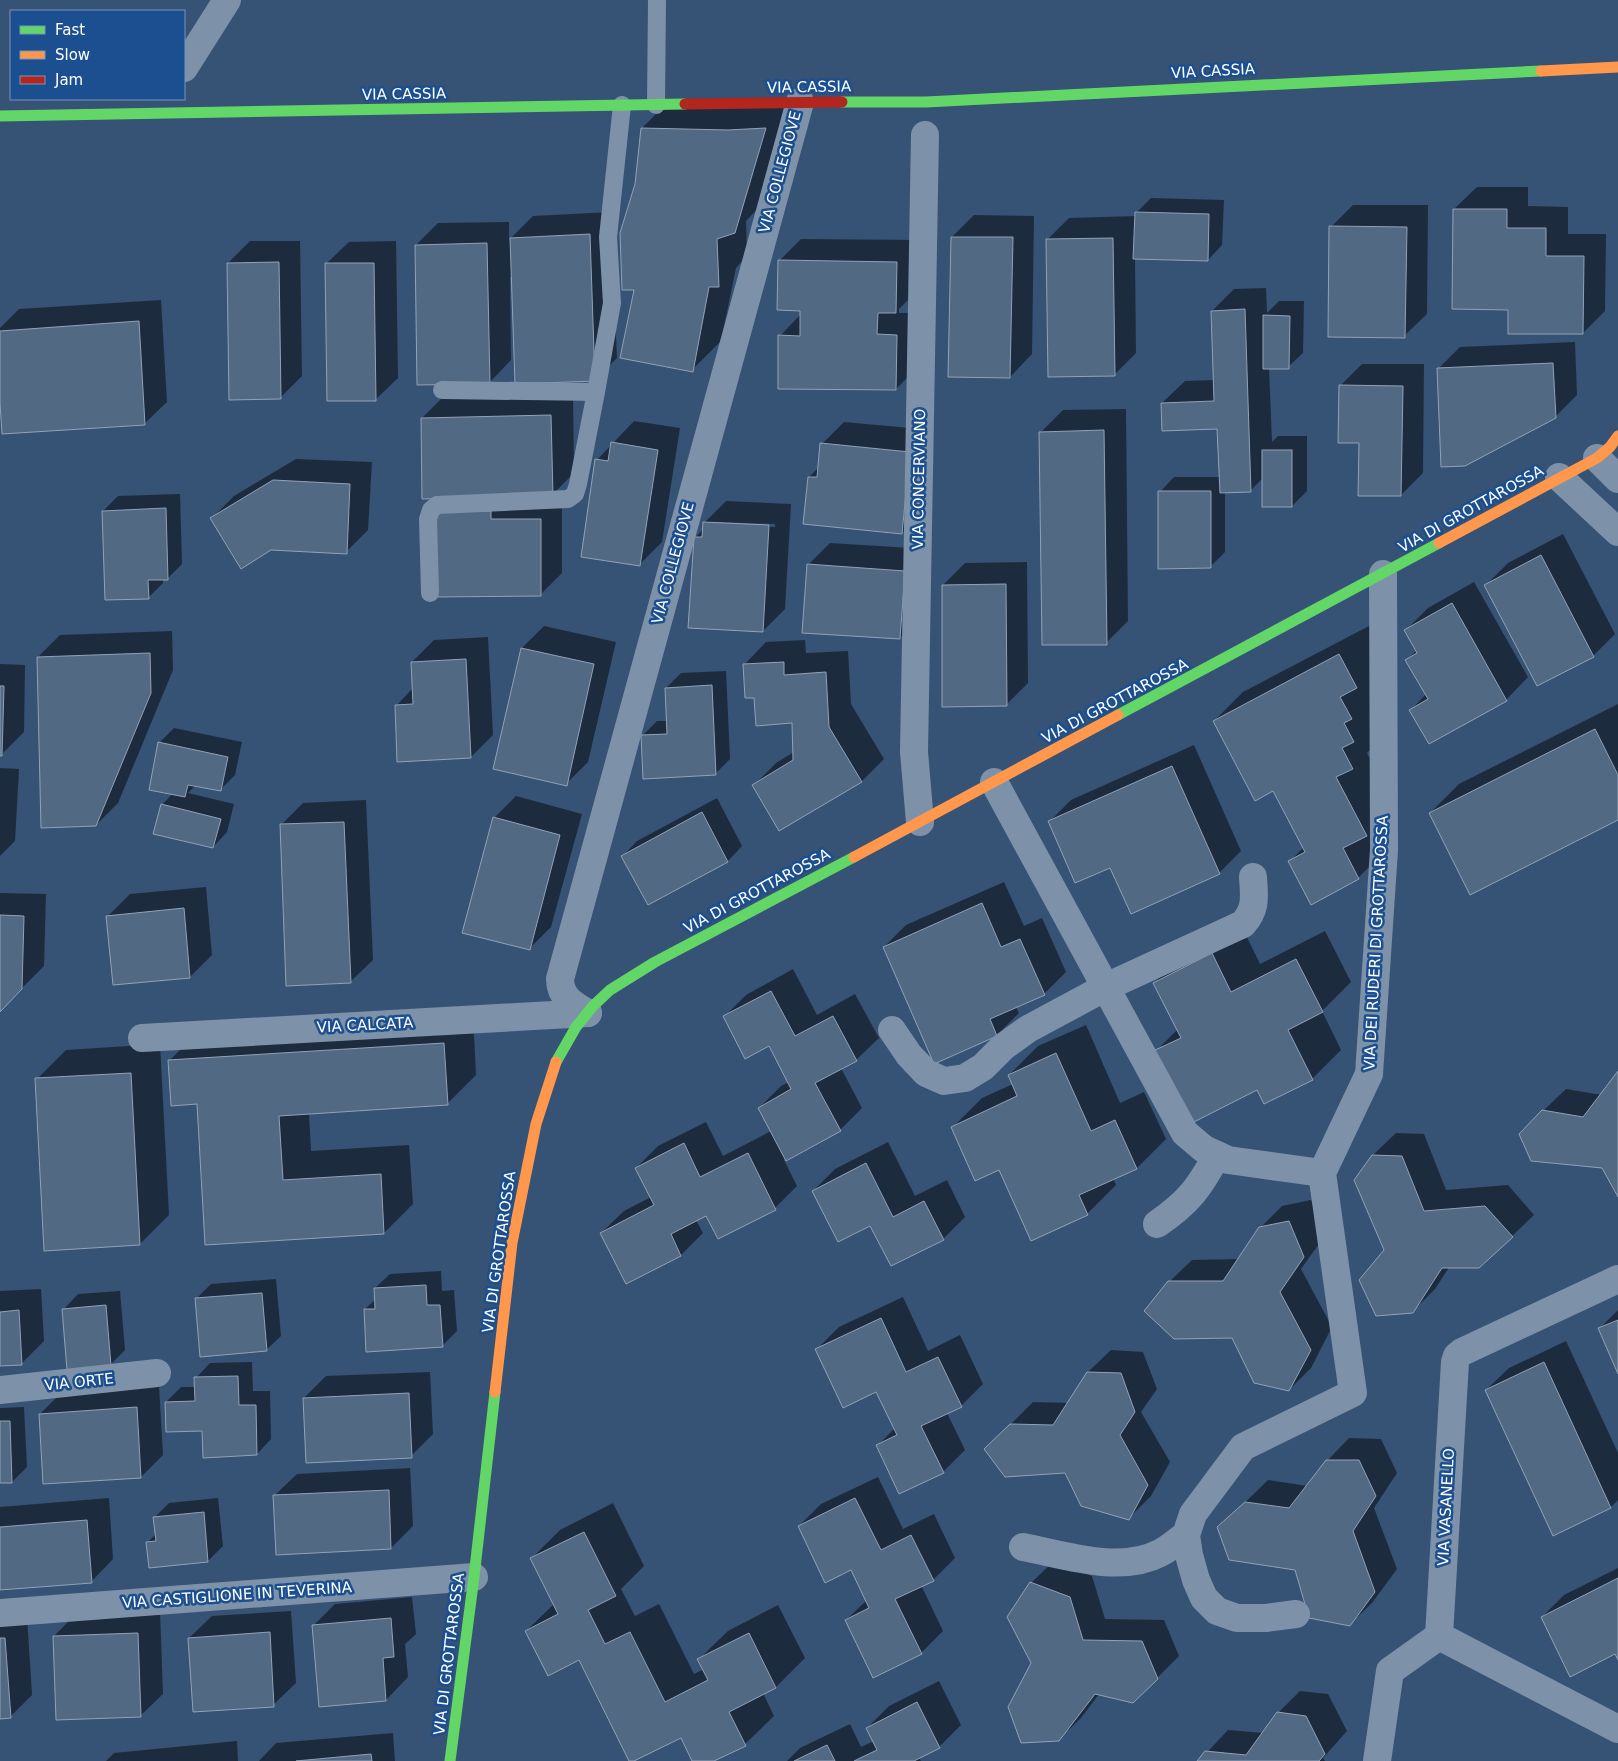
<svg xmlns="http://www.w3.org/2000/svg" width="1618" height="1761" font-family="'DejaVu Sans',sans-serif">
<style>
.shadow{fill:#0007;fill-rule:evenodd}
.building{fill:#526984;stroke:#92a2b6}
.lines{fill:none;stroke-linecap:round;stroke-linejoin:round}
.lane{stroke:#7d92a8;stroke-width:18}
.street{stroke:#7d92a8;stroke-width:28}
.fast{stroke:#63d668;stroke-width:11}
.slow{stroke:#ff974d;stroke-width:11}
.jam{stroke:#b3261e;stroke-width:11}
.labels{text-anchor:middle;dominant-baseline:central;stroke-width:5;stroke-linejoin:round;paint-order:stroke}
.street-label{font-size:15px;fill:#fff;stroke:#1b4f8f}
</style>
<rect width="100%" height="100%" fill="#365274"/>
<g class="shadow">
<path d="M671 99H794L763 203 746 221 747 256 736 268 721 341 692 370 635 288 642 128Z"/>
<path d="M1477 187H1528V206L1568 207V234H1606L1605 311 1583 333 1509 309 1454 209Z"/>
<path d="M1151 198 1224 200 1222 245 1208 260 1135 257 1136 353 1114 375 1047 240 1069 218 1136 216V213Z"/>
<path d="M1353 205H1428L1427 314 1404 336 1331 227Z"/>
<path d="M611 212 617 358 595 380 512 277H510L511 360 489 383 416 245 438 223 509 222V240L533 216Z"/>
<path d="M974 215 1034 216 1032 354 1010 377 952 237Z"/>
<path d="M801 239 918 240V290L899 309V313H918V367L896 389 780 336 801 314V309L779 261Z"/>
<path d="M250 241H300L302 376 280 398 228 263Z"/>
<path d="M396 241 398 378 375 400 326 264 349 242Z"/>
<path d="M1266 288 1267 313 1279 301H1304L1303 353 1288 367 1269 368 1272 442 1278 436H1307V491L1292 506 1263 478 1250 491 1225 492V552L1210 567 1160 492 1174 477H1221L1219 427 1162 403 1185 381 1214 380 1212 311 1234 289Z"/>
<path d="M161 300 167 402 144 424 0 382V328L19 309Z"/>
<path d="M1575 342 1577 395 1555 417 1438 369 1460 347Z"/>
<path d="M1362 364H1424L1423 473 1401 495 1360 442 1340 386Z"/>
<path d="M573 393 574 473 552 495 562 497V573L540 595 422 418 444 396Z"/>
<path d="M1126 409 1128 621 1106 643 1041 432 1063 410Z"/>
<path d="M634 421 680 428 662 542 640 564 597 460Z"/>
<path d="M844 422 932 430 924 511 902 533 809 477 819 467 822 444Z"/>
<path d="M296 459 372 462 368 530 346 552 212 518 234 496Z"/>
<path d="M180 494 182 564 167 579H163V583L148 598 103 511 118 496Z"/>
<path d="M726 501 791 504 785 609 763 631 695 538 704 528V523ZM716 522 775 524V527L714 524Z"/>
<path d="M1563 534 1615 634 1593 656 1486 585 1508 563Z"/>
<path d="M830 543 927 549 922 616 900 638 808 565Z"/>
<path d="M1027 562 1028 683 1006 705 943 585 965 563Z"/>
<path d="M1474 582 1528 677 1506 700 1411 710 1426 694 1407 660 1417 650 1406 630 1428 608Z"/>
<path d="M544 626 616 642 588 762 566 784 522 648Z"/>
<path d="M1369 626 1386 658 1381 739 1367 753 1395 806 1387 849 1358 878 1290 861 1304 847 1274 789 1214 721 1243 692Z"/>
<path d="M172 631 173 670 118 803 96 825 38 657 60 635Z"/>
<path d="M488 637 493 735 471 757 396 706 413 688 412 662 434 640Z"/>
<path d="M805 640 806 653 848 651 851 704 884 759 862 781 780 830 754 785 776 763 794 752 793 722 755 697 744 665 766 642Z"/>
<path d="M0 664 25 665 24 732 2 754H0Z"/>
<path d="M726 671 730 759 715 774 642 736 657 721H668L666 688 681 673Z"/>
<path d="M1618 704V819L1430 813 1459 784Z"/>
<path d="M174 728 242 742 235 775 220 790 196 785 188 793 234 804 227 832 213 847 162 805 173 793 159 743Z"/>
<path d="M1194 745 1241 851 1219 873 1111 866 1049 822 1071 800Z"/>
<path d="M0 768 19 769 15 841 0 856Z"/>
<path d="M516 796 582 814 551 927 529 949 494 818Z"/>
<path d="M717 798 742 846 728 861 649 904 623 856 637 841Z"/>
<path d="M366 800 373 960 350 982 281 825 303 803Z"/>
<path d="M1004 882 1024 926 1042 918 1066 972 1044 994 1016 1007 1019 1013 997 1035 884 947 906 925Z"/>
<path d="M206 887 212 955 190 977 114 984 108 916 130 894Z"/>
<path d="M0 893 46 894 44 966 0 1010Z"/>
<path d="M1241 925 1260 964 1325 931 1351 982 1322 1011 1341 1050 1312 1079 1258 1088 1155 1052 1178 1029 1154 983 1183 954Z"/>
<path d="M793 969 817 1015 855 994 879 1038 856 1060 841 1068 862 1108 840 1130 784 1160 797 1186 775 1208 707 1215 696 1220 703 1233 681 1255 626 1282 601 1233 624 1211 651 1197 636 1168 658 1146 706 1122 723 1156 771 1131 759 1108 781 1086 789 1082 770 1044 724 1017 746 995Z"/>
<path d="M473 1015 476 1075 447 1104 309 1113 311 1151 409 1145 413 1204 384 1233 206 1244 198 1103 169 1061 198 1032Z"/>
<path d="M1086 1025 1120 1103 1144 1092 1166 1139 1137 1168 1113 1178 1116 1185 1087 1214 999 1168 953 1127 982 1098 1013 1084 1009 1075 1038 1046Z"/>
<path d="M160 1044 169 1215 140 1244 37 1079 66 1050Z"/>
<path d="M1618 1074V1194L1602 1166 1543 1111 1566 1089 1602 1095Z"/>
<path d="M1396 1133 1424 1134 1446 1190 1508 1185 1534 1215 1512 1236 1450 1266 1435 1289 1412 1312 1386 1250 1373 1155Z"/>
<path d="M888 1142 915 1196 947 1180 965 1217 943 1239 892 1265 871 1224 813 1191 835 1169Z"/>
<path d="M1311 1200 1326 1234 1301 1269 1332 1327 1311 1368 1289 1390 1233 1337 1169 1282 1192 1260 1239 1259 1260 1228 1282 1206Z"/>
<path d="M441 1271 442 1291 454 1290 457 1331 442 1346 365 1309 376 1299 375 1288 390 1274Z"/>
<path d="M276 1279 281 1336 266 1350 196 1299 211 1284Z"/>
<path d="M41 1289 44 1341 22 1363 0 1365V1291Z"/>
<path d="M120 1291 125 1350 110 1365 64 1309 78 1294Z"/>
<path d="M903 1297 928 1351 960 1335 983 1384 961 1406 947 1413 965 1450 943 1472 878 1445 895 1428 876 1390 817 1349 839 1327Z"/>
<path d="M1618 1310V1371L1600 1328Z"/>
<path d="M1566 1341 1618 1453V1500L1611 1507 1553 1534 1486 1390 1509 1368Z"/>
<path d="M1111 1350 1143 1352 1157 1389 1141 1412 1170 1462 1151 1496 1129 1518 1065 1472 1008 1427 1033 1402 1069 1403 1088 1372Z"/>
<path d="M252 1362 253 1391H270L271 1439 257 1454 203 1430 166 1402 181 1387H196V1378L210 1363Z"/>
<path d="M430 1372 433 1434 411 1456 304 1398 326 1376Z"/>
<path d="M159 1386 163 1455 141 1477 40 1414 62 1392Z"/>
<path d="M24 1407 27 1467 12 1482H0V1408Z"/>
<path d="M1349 1438 1381 1439 1397 1473 1374 1508 1397 1569 1372 1603 1349 1625 1296 1569 1219 1528 1268 1480 1307 1486 1327 1461Z"/>
<path d="M410 1468 413 1526 391 1548 274 1496 297 1474Z"/>
<path d="M878 1477 903 1529 934 1514 955 1558 933 1580 921 1585 943 1631 921 1653 846 1620 867 1600 851 1568 799 1526 821 1504Z"/>
<path d="M109 1498 113 1559 91 1582 0 1589V1507Z"/>
<path d="M218 1498 223 1546 208 1561 148 1542 156 1534 154 1518 169 1503Z"/>
<path d="M613 1503 644 1566 621 1589 635 1616 659 1604 694 1674 704 1669 699 1659 728 1631 778 1605 805 1658 776 1687 763 1693 774 1716 745 1744 711 1761H693L681 1736 630 1761 579 1659 526 1631 554 1604 531 1559 560 1530Z"/>
<path d="M1054 1561 1092 1576 1105 1619 1164 1620 1179 1656 1157 1678 1099 1694 1081 1718 1058 1740 1033 1663 1031 1583Z"/>
<path d="M1618 1568V1658L1616 1653 1542 1617 1564 1595Z"/>
<path d="M412 1597 416 1634 405 1644 408 1677 386 1700 320 1706 313 1626 335 1604Z"/>
<path d="M160 1611 163 1694 140 1716 54 1636 76 1614Z"/>
<path d="M291 1611 296 1683 273 1705 189 1638 212 1616Z"/>
<path d="M27 1616 32 1695 10 1717 0 1718V1618Z"/>
<path d="M939 1681 961 1725 939 1747 919 1757 921 1761H787L800 1748 850 1724 861 1747 874 1741 867 1728 889 1706Z"/>
<path d="M1300 1691 1328 1694 1347 1731 1323 1758 1325 1761H1199L1228 1730 1264 1733 1278 1713Z"/>
<path d="M393 1733 395 1761H259L276 1743Z"/>
<path d="M237 1741 238 1761H106L114 1753Z"/>
</g>
<g class="building">
<path d="M641 128 728 130 766 128 735 233 717 239 719 287H709L693 372 620 358 634 290H622L620 233 635 184Z"/>
<path d="M1453 209H1507V228H1546V256H1584L1583 334H1508V310L1452 309Z"/>
<path d="M1135 212 1209 214 1208 261 1133 259Z"/>
<path d="M1329 226 1407 227 1405 338 1328 337Z"/>
<path d="M590 234 595 381 515 384 510 238Z"/>
<path d="M951 237H1013L1010 378 948 377Z"/>
<path d="M1113 238 1115 376 1048 377 1046 239Z"/>
<path d="M487 243 490 384 417 385 415 245Z"/>
<path d="M778 260 897 262 896 313H878L877 334 897 335 896 390 778 389V335L800 336V311L777 310Z"/>
<path d="M279 262 281 399 229 400 227 263Z"/>
<path d="M325 263H374L376 401H327Z"/>
<path d="M1245 309 1251 492 1220 493 1217 429 1162 431 1161 403 1214 401 1211 311Z"/>
<path d="M1263 315 1290 316 1289 369H1263Z"/>
<path d="M139 321 145 425 2 434 0 403V331Z"/>
<path d="M1553 363 1556 418 1465 466 1441 467 1437 368Z"/>
<path d="M1339 385 1403 386 1401 496H1358L1359 443H1338Z"/>
<path d="M551 415 553 496 422 499 421 418Z"/>
<path d="M1104 430 1107 645H1042L1039 432Z"/>
<path d="M611 442 658 450 640 566 581 557 595 459 608 461Z"/>
<path d="M820 443 910 452 902 534 803 524 808 477H817Z"/>
<rect x="1262" y="450" width="30" height="57"/>
<path d="M273 480 350 484 347 554 271 550 241 569 210 518Z"/>
<path d="M1158 491H1211V568L1158 569Z"/>
<path d="M166 508 168 580H148L149 599 105 600 102 511Z"/>
<path d="M436 511H491V519H541V596L436 597Z"/>
<path d="M703 522 769 525 763 632 688 628 694 537H702Z"/>
<path d="M1541 555 1594 657 1537 686 1484 585Z"/>
<path d="M807 564 905 571 900 639 802 633Z"/>
<path d="M1006 584 1007 706 942 707V585Z"/>
<path d="M1452 603 1507 701 1429 744 1409 710 1428 699 1405 660 1417 653 1404 630Z"/>
<path d="M521 648 594 664 567 786 493 769Z"/>
<path d="M150 653 151 693 96 826 41 828 37 657Z"/>
<path d="M1339 654 1357 688 1340 697 1352 719 1344 723 1354 742 1342 748 1353 769 1336 777 1367 836 1343 848 1359 879 1311 905 1288 861 1305 852 1273 791 1255 801 1213 721Z"/>
<path d="M466 659 471 758 397 762 395 705 413 704 411 662Z"/>
<path d="M784 662V675L826 672 829 727 862 782 779 831 752 785 793 760 792 723 756 726 754 698H745L743 664Z"/>
<path d="M712 685 716 775 643 779 641 735 667 734 665 688Z"/>
<path d="M0 686H4L2 756H0Z"/>
<path d="M1595 729 1618 775V820L1470 895 1429 813Z"/>
<path d="M158 742 228 757 221 791 188 785 185 797 149 790Z"/>
<path d="M1172 766 1220 874 1131 914 1110 868 1075 883 1048 821Z"/>
<path d="M161 804 221 819 213 848 153 834Z"/>
<path d="M702 812 728 862 648 905 621 856Z"/>
<path d="M493 817 560 835 530 950 462 933Z"/>
<path d="M344 822 351 983 286 986 280 824Z"/>
<path d="M982 903 1001 947 1020 939 1045 995 990 1019 997 1036 934 1064 883 947Z"/>
<path d="M184 908 190 978 113 985 106 916Z"/>
<path d="M0 915 24 916 22 989 0 1012Z"/>
<path d="M1212 953 1231 992 1296 959 1323 1012 1288 1030 1313 1080 1264 1104 1257 1090 1190 1124 1153 1051 1181 1038 1153 983Z"/>
<path d="M771 991 795 1036 833 1016 857 1061 815 1083 841 1131 786 1161 758 1108 791 1089 769 1046 745 1059 723 1016Z"/>
<path d="M444 1043 448 1105 279 1116 283 1180 381 1174 384 1234 205 1245 197 1104 171 1106 168 1060Z"/>
<path d="M1056 1053 1091 1131 1115 1120 1137 1169 1079 1195 1088 1215 1031 1241 999 1170 975 1181 951 1127 1017 1096 1008 1075Z"/>
<path d="M1618 1071V1197L1602 1168 1531 1161 1519 1134 1542 1110 1583 1117Z"/>
<path d="M131 1073 140 1245 44 1251 35 1078Z"/>
<path d="M684 1143 700 1177 748 1153 776 1210 718 1239 706 1216 671 1234 681 1256 626 1284 600 1233 654 1205 635 1168Z"/>
<path d="M1372 1155 1402 1156 1424 1211 1485 1206 1513 1237 1479 1268H1442L1413 1313 1376 1316 1359 1280 1384 1250 1354 1180Z"/>
<path d="M866 1163 893 1217 924 1201 944 1240 891 1266 870 1226 838 1242 812 1191Z"/>
<path d="M1289 1221 1304 1257 1280 1292 1311 1350 1289 1391 1254 1383 1232 1338 1174 1339 1144 1311 1168 1281H1223L1259 1227Z"/>
<path d="M426 1285 427 1305H440L443 1347 366 1352 364 1309H375L374 1288Z"/>
<path d="M262 1293 267 1351 200 1357 195 1298Z"/>
<path d="M106 1305 111 1366 67 1370 62 1309Z"/>
<path d="M19 1310 22 1365 0 1366V1312Z"/>
<path d="M881 1318 906 1372 938 1357 962 1407 921 1426 944 1473 899 1494 876 1445 897 1435 876 1392 843 1408 815 1349Z"/>
<path d="M1618 1320V1374L1598 1328Z"/>
<path d="M1544 1362 1611 1508 1553 1536 1485 1390Z"/>
<path d="M1087 1372 1121 1373 1135 1412 1120 1435 1148 1485 1129 1520 1081 1506 1065 1473 1005 1477 984 1449 1010 1424 1053 1425Z"/>
<path d="M238 1376 239 1405H256L257 1455 203 1458 202 1431 166 1432 165 1402 195 1401 194 1377Z"/>
<path d="M409 1393 412 1458 306 1463 303 1398Z"/>
<path d="M137 1407 141 1478 43 1484 39 1414Z"/>
<path d="M0 1421H10L12 1483H0Z"/>
<path d="M1326 1460H1359L1376 1496 1353 1531 1375 1592 1350 1626 1309 1618 1295 1570 1229 1560 1217 1527 1245 1502 1289 1508Z"/>
<path d="M389 1490 391 1549 276 1555 273 1495Z"/>
<path d="M855 1498 881 1550 911 1535 934 1581 895 1599 922 1654 873 1678 845 1620 869 1608 851 1570 825 1583 798 1526Z"/>
<path d="M204 1512 208 1562 149 1568 146 1542 156 1541 153 1517Z"/>
<path d="M87 1520 92 1583 0 1590V1527Z"/>
<path d="M584 1532 616 1596 588 1610 605 1644 630 1632 665 1702 708 1680 697 1659 749 1633 776 1688 729 1712 746 1746 714 1761H692L681 1738 634 1761H629L579 1660 548 1676 525 1631 558 1614 530 1558Z"/>
<path d="M1618 1578V1660L1615 1654 1570 1677 1541 1617Z"/>
<path d="M1030 1582 1070 1597 1083 1640 1142 1641 1158 1679 1133 1703 1095 1694 1059 1741 1021 1743 1008 1707 1031 1663 1007 1617Z"/>
<path d="M391 1618 394 1657 383 1658 386 1701 319 1707 312 1625Z"/>
<path d="M270 1632 274 1707 193 1712 188 1638Z"/>
<path d="M138 1633 141 1717 56 1720 53 1636Z"/>
<path d="M0 1638H5L11 1718 0 1719Z"/>
<path d="M917 1702 940 1748 914 1761H854L877 1750 866 1728Z"/>
<path d="M1277 1712 1306 1716 1325 1754 1319 1761H1197L1205 1751 1246 1755Z"/>
<path d="M827 1745 835 1761H794Z"/>
<path d="M371 1754 372 1761H296Z"/>
</g>
<g class="lines">
<g class="lane">
<path d="M656 105 657 0"/>
<path d="M442 390 596 392 612 303 608 237 622 105"/>
<path d="M430 593 428 519 431 510 437 505 568 499 575 494 578 484 596 392"/>
</g>
<g class="street">
<path d="M184 68 227 0"/>
<path d="M1597 458 1618 479"/>
<path d="M1559 477 1618 532"/>
<path d="M994 782 1185 1133 1204 1149 1228 1160 1322 1173"/>
<path d="M920 822 914 752 925 135"/>
<path d="M588 1013C573 1005 560 997 560 979L800 102"/>
<path d="M892 1030 909 1055 926 1073 944 1081 965 1078 983 1067 1003 1047 1028 1029 1106 987 1243 924C1257 908 1254 897 1253 877"/>
<path d="M142 1038 588 1013"/>
<path d="M1157 1224C1189 1202 1199 1188 1217 1155"/>
<path d="M1618 1279 1462 1352 1457 1356 1455 1362 1439 1636 1618 1729"/>
<path d="M0 1390 157 1373"/>
<path d="M1023 1547C1065 1555 1120 1574 1160 1553 1169 1549 1177 1541 1186 1535"/>
<path d="M0 1613 474 1577"/>
<path d="M1296 1614 1266 1618H1237L1217 1611 1204 1598 1196 1580 1189 1555 1186 1535 1193 1514 1243 1447 1353 1393 1322 1173 1369 1074 1384 850 1383 574"/>
<path d="M1377 1761 1390 1671 1439 1636"/>
</g>
<g class="fast">
<path d="M842 102H926L1541 71"/>
<path d="M0 116 685 104"/>
<path d="M1118 715 1439 543"/>
<path d="M556 1062 576 1027 593 1006 610 990 655 962 854 857"/>
<path d="M450 1761 474 1577 495 1392"/>
</g>
<g class="slow">
<path d="M1541 71 1618 67"/>
<path d="M1439 543 1597 458 1610 447 1618 436"/>
<path d="M854 857 1118 715"/>
<path d="M495 1392 512 1243 536 1124 556 1062"/>
</g>
<path class="jam" d="M685 104 842 102"/>
</g>
<g class="labels">
<g class="street-label">
<text transform="translate(1213 71) rotate(-3)">VIA CASSIA</text>
<text transform="translate(809 87) rotate(-1)">VIA CASSIA</text>
<text transform="translate(404 94) rotate(-1)">VIA CASSIA</text>
<text transform="translate(780 172) rotate(-75)">VIA COLLEGIOVE</text>
<text transform="translate(919 479) rotate(-89)">VIA CONCERVIANO</text>
<text transform="translate(1471 509) rotate(-29)">VIA DI GROTTAROSSA</text>
<text transform="translate(673 563) rotate(-75)">VIA COLLEGIOVE</text>
<text transform="translate(1115 701) rotate(-28)">VIA DI GROTTAROSSA</text>
<text transform="translate(757 891) rotate(-28)">VIA DI GROTTAROSSA</text>
<text transform="translate(1376 943) rotate(-87)">VIA DEI RUDERI DI GROTTAROSSA</text>
<text transform="translate(365 1025) rotate(-3)">VIA CALCATA</text>
<text transform="translate(499 1252) rotate(-82)">VIA DI GROTTAROSSA</text>
<text transform="translate(79 1382) rotate(-6)">VIA ORTE</text>
<text transform="translate(1446 1507) rotate(-87)">VIA VASANELLO</text>
<text transform="translate(237 1595) rotate(-4)">VIA CASTIGLIONE IN TEVERINA</text>
<text transform="translate(449 1654) rotate(-83)">VIA DI GROTTAROSSA</text>
</g>
</g>
<rect x="10" y="10" width="175" height="90" fill="#1b4f8f" stroke="#7695bc"/>
<rect x="20" y="26" width="25" height="8" fill="#63d668" stroke="#7695bc"/>
<text x="55" y="35" font-size="15" fill="#ffffff">Fast</text>
<rect x="20" y="51" width="25" height="8" fill="#ff974d" stroke="#7695bc"/>
<text x="55" y="60" font-size="15" fill="#ffffff">Slow</text>
<rect x="20" y="76" width="25" height="8" fill="#b3261e" stroke="#7695bc"/>
<text x="55" y="85" font-size="15" fill="#ffffff">Jam</text>
</svg>
